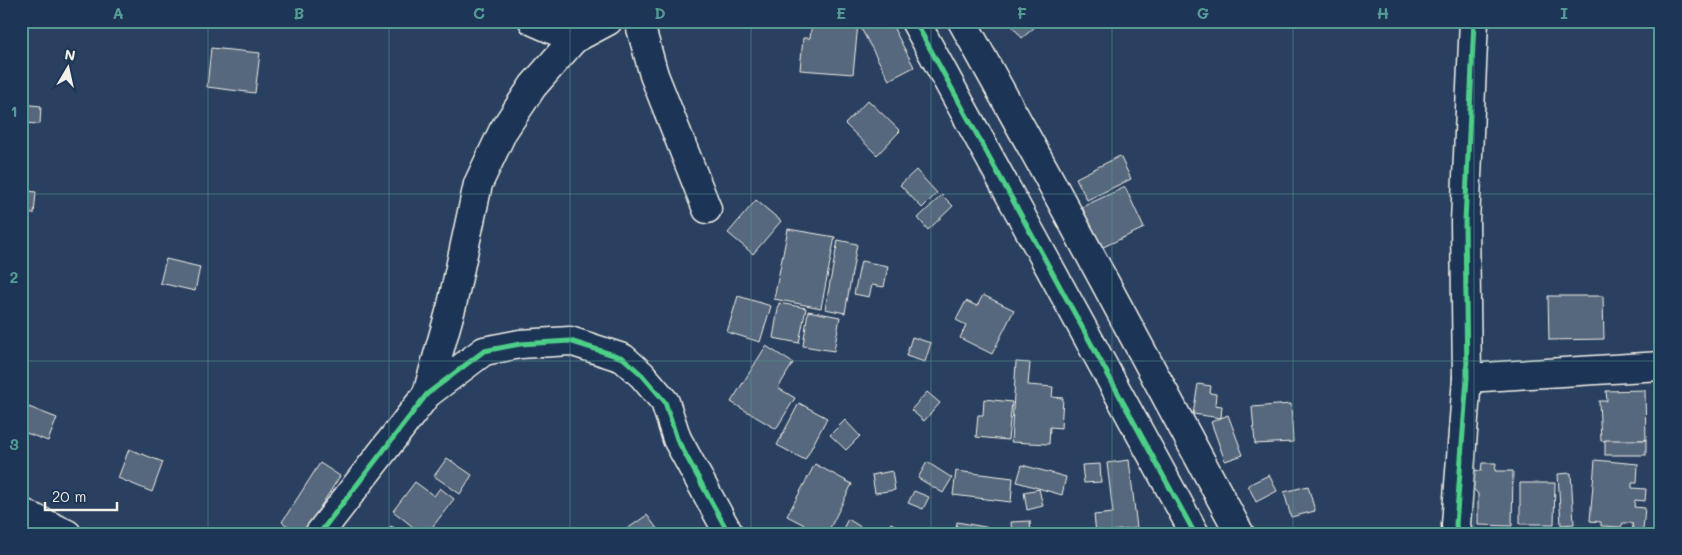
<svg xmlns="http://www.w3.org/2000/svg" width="1682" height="555" font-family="Mali,sans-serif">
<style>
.building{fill:#56677d;stroke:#f4f1e8}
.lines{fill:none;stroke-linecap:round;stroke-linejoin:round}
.minor-casing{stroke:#f4f1e8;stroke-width:31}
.minor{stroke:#1d3557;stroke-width:28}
.cycleway-casing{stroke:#1d3557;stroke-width:8}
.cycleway{stroke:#4dcf88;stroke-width:5}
.grid{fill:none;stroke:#549b93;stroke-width:1;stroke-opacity:0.55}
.neatline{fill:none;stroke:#549b93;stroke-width:2}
.grid-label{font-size:16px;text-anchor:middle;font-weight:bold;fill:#549b93}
</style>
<rect width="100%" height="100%" fill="#2a4060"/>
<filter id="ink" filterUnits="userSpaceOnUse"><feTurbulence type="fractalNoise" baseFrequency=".02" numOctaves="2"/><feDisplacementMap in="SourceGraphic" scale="10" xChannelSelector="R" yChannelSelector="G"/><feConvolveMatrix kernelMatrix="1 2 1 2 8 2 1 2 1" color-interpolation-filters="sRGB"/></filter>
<g filter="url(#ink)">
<g class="building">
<path d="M812 21 858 24 853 74 800 70 803 38H810Z"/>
<path d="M857 21H890L914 67 889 80Z"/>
<path d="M1008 21H1042L1022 38Z"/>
<path d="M211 48 260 53 255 93 207 87Z"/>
<path d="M868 100 900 131 877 155 845 124Z"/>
<path d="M21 104 41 106 40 124 21 123Z"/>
<path d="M1120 156 1131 179 1087 200 1076 178Z"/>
<path d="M916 170 937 193 922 208 900 185Z"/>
<path d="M1125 187 1144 228 1101 248 1082 207Z"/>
<path d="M21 190 36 192 34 214 21 213Z"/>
<path d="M942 195 953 206 928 230 918 218Z"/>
<path d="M756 200 781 221 753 254 728 233Z"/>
<path d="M788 229 835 237 821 308 774 299Z"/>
<path d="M838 240 857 244 845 313 825 309Z"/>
<path d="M166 259 200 267 195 291 160 283Z"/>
<path d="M861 261 888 266 884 287 872 285 869 297 854 294Z"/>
<path d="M983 295 1014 310 992 354 960 338 966 325 956 320 966 301 977 306Z"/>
<path d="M738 296 771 306 760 342 727 332Z"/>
<path d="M1548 296H1603L1604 339 1549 340Z"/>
<path d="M779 303 806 308 799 343 773 338Z"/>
<path d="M808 311 840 317 834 351 803 346Z"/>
<path d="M912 337 931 343 925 362 906 356Z"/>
<path d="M766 346 793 363 778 388 795 398 776 429 731 402Z"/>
<path d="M1016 362 1030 363 1028 385 1053 387 1052 397 1063 398 1061 428 1050 427 1049 444 1011 442Z"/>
<path d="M1198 384 1211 386 1210 393 1216 394 1215 405 1222 406 1221 418 1193 414Z"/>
<path d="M1645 390 1646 440 1601 441 1599 401H1607L1606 391Z"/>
<path d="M927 392 940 403 924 421 911 410Z"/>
<path d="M984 399 1012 402 1008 440 976 437 978 415H983Z"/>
<path d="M799 403 827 418 805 460 777 445Z"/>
<path d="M21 404 57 418 48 441 21 431Z"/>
<path d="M1291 404 1293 442 1255 444 1252 407Z"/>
<path d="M1228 415 1243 455 1225 461 1211 422Z"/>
<path d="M845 420 860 436 846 450 830 435Z"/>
<rect x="1605" y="440" width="41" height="15"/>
<path d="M129 449 163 462 152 492 118 478Z"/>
<path d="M447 458 472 475 460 494 434 476Z"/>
<path d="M1129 460 1137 528 1096 533 1094 515 1113 513 1107 463Z"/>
<path d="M1595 460 1638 464 1637 483H1632V488L1646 489 1645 501 1635 500 1634 507 1645 508 1643 530 1633 529 1632 523H1623L1621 527 1601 526V522L1590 521Z"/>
<path d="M927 462 952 478 943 493 918 478Z"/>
<path d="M320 463 340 476 303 534H300L282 522Z"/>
<path d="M1482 463H1496L1495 471H1513L1512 526 1478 525V494L1472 487V470L1481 471Z"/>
<path d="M815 464 852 484 827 534H822L787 516Z"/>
<path d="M1100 464 1101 482 1084 483 1082 465Z"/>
<path d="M1022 465 1066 477 1062 495 1017 482Z"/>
<path d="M892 471 895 490 875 493 872 475Z"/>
<path d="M956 471 1013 478 1011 502 953 495Z"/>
<path d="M1571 473 1574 524 1561 525 1558 474Z"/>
<path d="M1269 475 1277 491 1256 502 1248 485Z"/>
<path d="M415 482 434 496 440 488 454 499 427 534H422L393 511Z"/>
<path d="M1520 483H1555L1554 524H1520Z"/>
<path d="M1308 486 1315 511 1291 517 1284 492Z"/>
<path d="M1039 489 1043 506 1027 510 1024 492Z"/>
<path d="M914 491 929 497 923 509 908 503Z"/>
<path d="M647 515 658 530 653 534H620Z"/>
<path d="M848 519 872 534H840Z"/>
<path d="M1030 521 1031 534H1012L1011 522Z"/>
<path d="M957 522 996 529 995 534H955Z"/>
<path d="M891 523 905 531 904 534H885Z"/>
<path d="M391 526 405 534H386Z"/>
</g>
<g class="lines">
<g class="minor-casing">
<g id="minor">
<path d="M533 21 574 39 608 21"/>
<path d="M639 21 654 75 707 209"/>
<path d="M915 21 1195 534"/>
<path d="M962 21 1044 169 1240 534"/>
<path d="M1467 378 1661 366"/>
<path d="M427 394 452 305 478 184 503 131 533 86 574 39 586 21"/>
<path d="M21 512 67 534"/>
<path d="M319 534 427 394 484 351 520 344 570 341 623 358 642 375 665 402 677 439 729 534"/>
<path d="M1458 534 1456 525 1467 378 1465 222 1474 21"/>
</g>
</g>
<use href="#minor" class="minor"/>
<g class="cycleway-casing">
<g id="cycleway">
<path d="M915 21 1195 534"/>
<path d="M319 534 427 394 484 351 520 344 570 341 623 358 642 375 665 402 677 439 729 534"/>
<path d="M1458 534 1456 525 1467 378 1465 222 1474 21"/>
</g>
</g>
<use href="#cycleway" class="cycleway"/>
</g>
</g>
<path class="grid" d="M208 21V534M389 21V534M570 21V534M751 21V534M931 21V534M1112 21V534M1293 21V534M1474 21V534M21 194H1661M21 361H1661"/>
<rect width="1682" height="555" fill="none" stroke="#1d3557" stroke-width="55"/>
<g transform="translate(68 68) rotate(9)" stroke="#1d3557" stroke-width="4" paint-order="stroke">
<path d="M0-4L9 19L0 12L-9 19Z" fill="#f4f1e8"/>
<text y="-8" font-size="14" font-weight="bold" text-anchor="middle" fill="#f4f1e8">N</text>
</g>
<path d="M45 502v8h72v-8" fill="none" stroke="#f4f1e8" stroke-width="2.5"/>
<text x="52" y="502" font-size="15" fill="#f4f1e8" stroke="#1d3557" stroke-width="4" paint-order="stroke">20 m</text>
<rect x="28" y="28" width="1626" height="500" class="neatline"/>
<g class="grid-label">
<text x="118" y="19">A</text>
<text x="299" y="19">B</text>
<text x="479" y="19">C</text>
<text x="660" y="19">D</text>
<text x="841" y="19">E</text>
<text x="1022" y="19">F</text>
<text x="1203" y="19">G</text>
<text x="1383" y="19">H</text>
<text x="1564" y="19">I</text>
<text x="14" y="117">1</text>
<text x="14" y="283">2</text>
<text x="14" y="450">3</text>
</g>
</svg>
